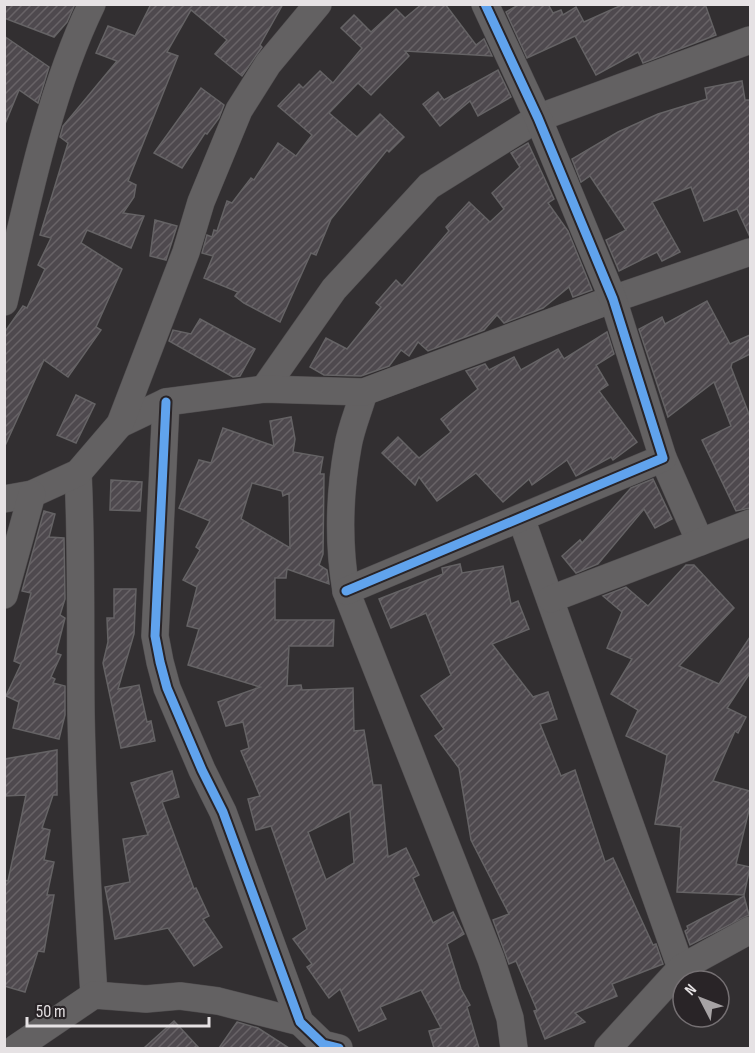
<svg xmlns="http://www.w3.org/2000/svg" width="755" height="1053" font-family="'Sofia Sans Condensed',sans-serif">
<style>
.building{fill:url(#building-hatch);stroke:#656365;stroke-width:1.5;fill-rule:evenodd}
.lines{fill:none;stroke-linecap:round;stroke-linejoin:round}
.minor-casing{stroke:#4f4c4e;stroke-width:28}
.minor{stroke:#636162;stroke-width:27}
.cycleway-casing{stroke:#292427;stroke-width:13}
.cycleway{stroke:#60a3ed;stroke-width:9}
</style>
<defs>
<pattern id="building-hatch" width="6" height="6" patternUnits="userSpaceOnUse" patternTransform="scale(1.5)"><rect width="6" height="6" fill="#4e494e"/><path d="M-1 1l2-2M0 6l6-6M5 7l2-2" fill="none" stroke="#686367"/></pattern>
</defs>
<rect width="100%" height="100%" fill="#322f31"/>
<g class="building">
<path d="M4 4H75L67 22 54 37 4 18Z"/>
<path d="M151 4H283L260 45 262 47 242 76 215 54 227 40 191 10 167 52 178 56 128 181 136 185 134 197 123 213 144 216 131 248 87 230 81 243 122 269 96 327 101 330 68 377 44 360 4 448V333L23 306 27 308 45 269 38 265 51 238 40 235 68 143 60 137 63 126 117 61 96 53 108 26 135 36Z"/>
<path d="M422 4H445L476 45 484 39 492 56 405 51 409 56 371 95 358 83 329 113 357 137 380 114 404 137 389 152 387 150 331 219 316 255 311 253 280 322 244 303 235 296 238 292 204 278 213 256 202 253 207 235 212 237 214 230 217 231 227 201 232 203 251 178 254 180 278 143 296 156 312 135 278 106 299 84 303 88 320 71 333 83 362 48 341 28 354 15 371 32 396 9 405 18Z"/>
<path d="M520 4H548L553 13 561 10 563 15 576 7 584 22 624 4H705L716 35 643 63 638 52 596 75 575 36 527 58 506 12Z"/>
<path d="M4 36 49 67 38 103 19 90 5 124Z"/>
<path d="M498 70 511 97 478 116 470 101 440 126 423 104 438 92 444 100Z"/>
<path d="M742 81 745 100H750V237L737 209 704 221 691 187 652 202 680 252 662 261 657 252 619 271 606 240 626 230 590 176 581 182 572 159 618 132 658 114 707 99 705 88Z"/>
<path d="M201 88 224 105 219 118 207 134 205 133 182 168 154 153Z"/>
<path d="M528 143 554 199 548 203 568 231 592 290 573 297 569 287 543 308 504 323 497 315 484 330 428 351 418 342 409 356 401 350 389 366 361 376 324 375 310 367 326 338 347 349 381 307 376 303 396 280 402 286 449 231 446 227 469 202 490 222 504 209 492 193 520 167 511 153Z"/>
<path d="M155 220 177 226 166 260 150 256Z"/>
<path d="M707 301 730 344 750 335V354L732 363 731 367 750 417V508L736 511 702 440 731 426 714 382 668 417 639 329 662 317 665 324Z"/>
<path d="M200 319 255 349 240 376 233 377 169 341 173 330 191 334Z"/>
<path d="M607 332 614 354 596 365 608 385 599 391 637 442 613 460 611 457 576 476 567 460 532 485 529 479 503 502 476 473 437 501 419 477 415 485 382 453 398 437 419 458 451 432 441 419 478 389 466 371 485 364 489 370 514 357 521 370 558 349 564 359Z"/>
<path d="M76 395 95 404 76 443 57 435Z"/>
<path d="M291 417 295 439 293 452 323 457 320 474H324L323 554 319 565 327 570 329 584 287 569 286 578H275V620H334L333 646H289L287 686 301 685 302 690 353 688 354 731 364 730 373 785H381L388 857 406 848 419 875 413 878 433 923 453 912 464 934 447 944 461 989 470 1005 467 1007 479 1048H434L429 1031 441 1028 421 990 380 1007 386 1019 359 1031 340 989 329 998 307 967 312 964 293 939 307 929 271 826 256 830 248 799 260 796 241 751 249 748 243 722 226 726 218 702 260 687 188 665 199 629 187 626 197 587 183 580 200 550 196 547 210 521 179 508 199 460 211 463 223 428 274 446 270 421ZM252 483 282 491 283 496 289 493 290 548 241 519ZM350 811 354 863 326 880 308 832Z"/>
<path d="M653 479 672 519 655 528 644 509 598 564 576 573 562 556 580 540 582 543 631 488Z"/>
<path d="M111 480 142 482 140 511 110 510Z"/>
<path d="M44 511 55 514 49 537 64 538 65 599 60 615 65 618 56 653 61 655 51 677 55 679 53 683 65 686V715L59 739 13 728 19 702 6 696 21 664 14 661 31 593 22 591Z"/>
<path d="M460 564 462 573 503 566 511 604 518 601 529 629 492 644 533 697 548 692 557 719 540 724 561 776 575 770 605 862 613 858 653 945 656 944 663 964 612 984 617 996 575 1013 585 1022 545 1039 534 1011 537 1010 516 961 509 964 493 920 509 914 471 840 459 768 435 736 444 729 421 696 451 675 426 613 391 628 379 599 443 574 442 568Z"/>
<path d="M686 565H694L734 608 679 666 719 684 750 637V673L727 708 746 717 738 733 735 731 713 781 750 791V806L736 864 750 867 744 895 677 892 681 827 655 824 667 755 626 736 638 710 611 694 632 659 607 648 622 612 603 596 626 587 648 606Z"/>
<path d="M114 589H136L134 634 118 689 139 685 147 722 151 721 155 741 121 748 103 663 108 642 107 618H114Z"/>
<path d="M57 750V795H53L42 828 50 830 44 860 54 862 47 895H54L44 952 38 951 25 992 4 986V880L8 881 26 795 5 796V759Z"/>
<path d="M172 771 179 797 162 802 194 889 196 888 209 916 203 919 222 947 194 966 168 928 115 939 105 887 130 882 123 839 148 835 131 783Z"/>
<path d="M744 896 749 915 690 945 685 931 688 929 687 926Z"/>
<path d="M174 1021 199 1048H144Z"/>
<path d="M237 1022 258 1028 289 1048H219Z"/>
</g>
<g class="lines">
<g class="minor-casing">
<g id="minor">
<path d="M4 302C26 207 49 92 92 4"/>
<path d="M264 389 334 289 429 186 538 118 750 40"/>
<path d="M364 392C359 410 351 428 348 446 339 495 338 543 346 591L491 959 510 1018 514 1048"/>
<path d="M166 402 155 636 160 662 167 688 202 770 223 812 300 1022 323 1044 339 1048"/>
<path d="M120 424 166 402 264 389 364 392 613 299 750 252"/>
<path d="M663 458 700 542"/>
<path d="M78 473C82 554 80 634 81 714 83 808 88 901 94 995"/>
<path d="M4 499 32 494 78 473 120 424 186 252 201 202 239 110 268 64 318 4"/>
<path d="M521 518 681 968"/>
<path d="M346 591 663 458 613 299 538 118 485 4"/>
<path d="M4 595 32 494"/>
<path d="M551 599 750 523"/>
<path d="M16 1048 94 995 146 999 180 996 218 1001 300 1022"/>
<path d="M608 1048 681 968 750 930"/>
</g>
</g>
<use href="#minor" class="minor"/>
<g class="cycleway-casing">
<g id="cycleway">
<path d="M166 402 155 636 160 662 167 688 202 770 223 812 300 1022 323 1044 339 1048"/>
<path d="M346 591 663 458 613 299 538 118 485 4"/>
</g>
</g>
<use href="#cycleway" class="cycleway"/>
</g>
<rect width="755" height="1053" fill="none" stroke="#e6e2e4" stroke-width="12"/>
<g transform="translate(701 999) rotate(312)"><circle r="28" fill="#292427" stroke="#757073" stroke-width="1.5"/>
<path d="M0-4.5L10 22L0 15L-10 22Z" fill="#a7a3a5"/>
<text y="-9" font-size="16" font-weight="bold" text-anchor="middle" fill="#e6e2e4">N</text>
</g>
<path d="M27 1017v9h182v-9" fill="none" stroke="#e6e2e4" stroke-width="3"/>
<text x="36" y="1017" font-size="18" fill="#e6e2e4" stroke="#292427" stroke-width="4.5" paint-order="stroke">50 m</text>
</svg>
